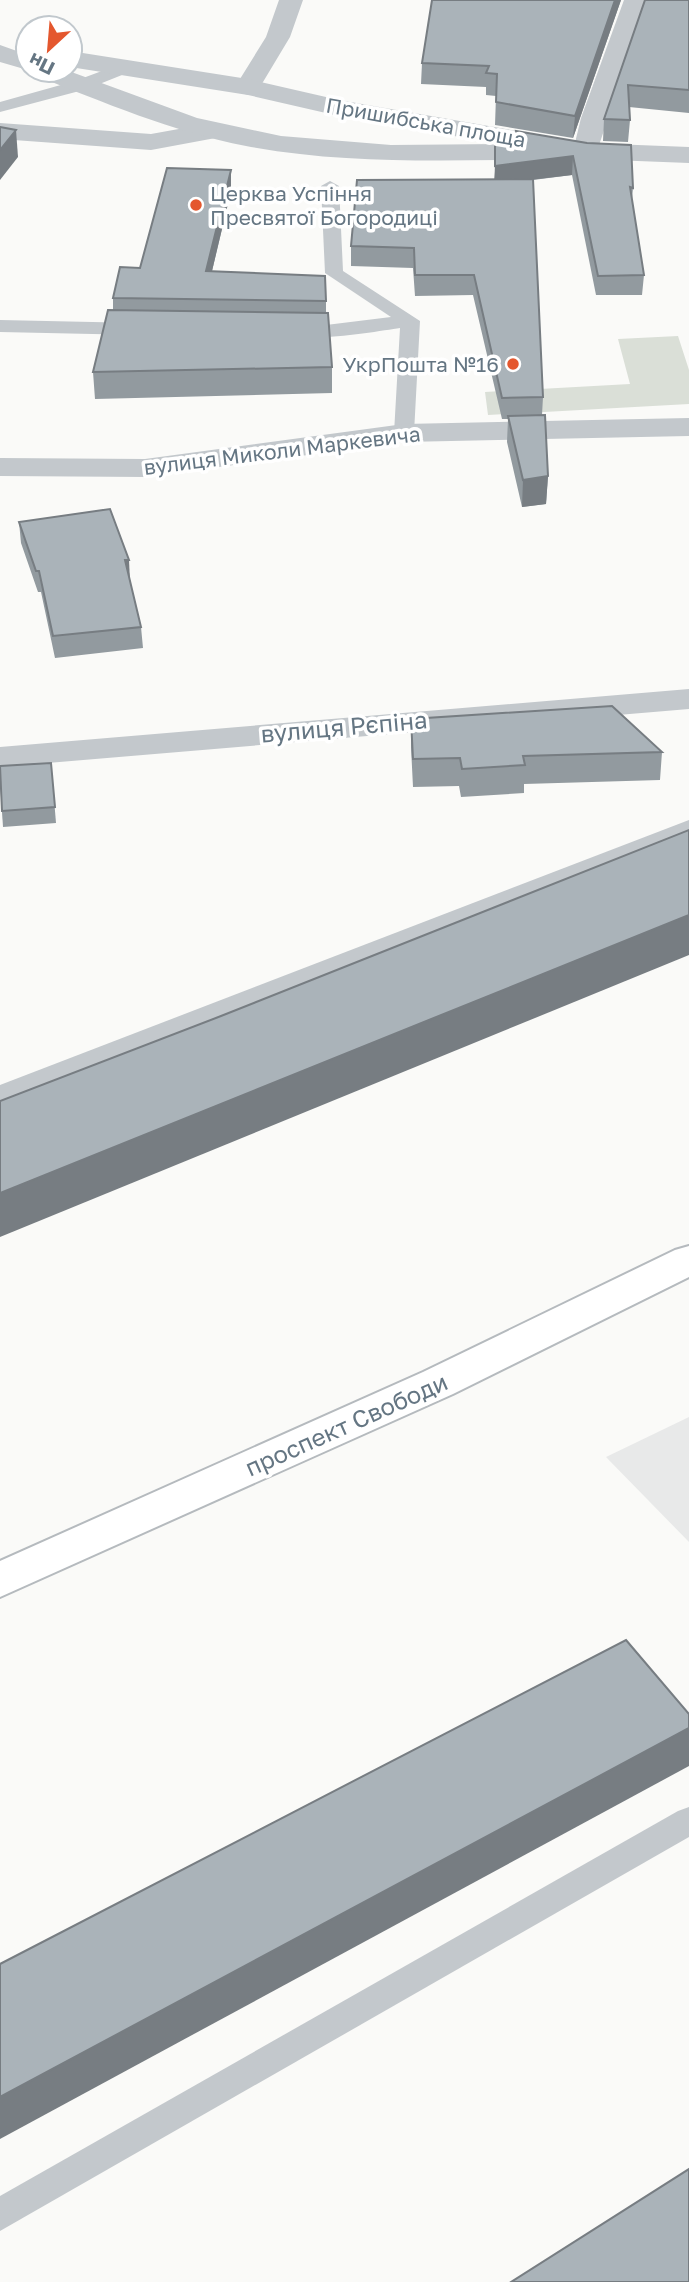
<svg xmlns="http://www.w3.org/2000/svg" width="689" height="2282" font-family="'Golos Text',sans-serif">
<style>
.built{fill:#e8e9e9}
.green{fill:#dadfd7}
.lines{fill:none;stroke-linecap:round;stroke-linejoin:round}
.primary-casing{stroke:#b5babe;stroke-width:4}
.service{fill:#c3c8cc;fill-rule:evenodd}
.minor{fill:#c3c8cc;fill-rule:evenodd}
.tertiary{fill:#c3c8cc;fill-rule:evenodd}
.primary{fill:#fff;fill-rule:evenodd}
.wall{fill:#929a9f}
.shaded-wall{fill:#777d82}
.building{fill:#aab3b9;stroke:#777d82;stroke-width:2}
.poi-dot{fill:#e4572e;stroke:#fff;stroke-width:2.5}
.labels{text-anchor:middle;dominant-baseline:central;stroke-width:7;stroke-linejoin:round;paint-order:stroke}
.far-street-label{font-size:21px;fill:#657683;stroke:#fff}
.far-poi-label{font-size:21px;fill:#657683;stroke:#fff;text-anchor:start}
.street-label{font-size:24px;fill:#657683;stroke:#fff}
</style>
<rect width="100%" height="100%" fill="#fafaf8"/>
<path class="built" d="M689 1417V1542L606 1457Z"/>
<path class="green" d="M678 336 689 370V404L488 415 485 392 630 384 618 339Z"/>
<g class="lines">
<g class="primary-casing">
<path id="primary" d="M689 1246V1277L453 1394 0 1597V1561L423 1372 675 1250Z"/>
</g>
<g class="service">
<path d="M126 62 135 67 132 71 87 89 0 112V102L75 81Z"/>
<path d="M330 181 339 186 343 271 420 321 414 433 411 437H397L394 433 400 328C379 331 296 346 283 331L293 325H326L391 317 325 273 321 186Z"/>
<path d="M0 320 139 323 149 329 139 335 0 332Z"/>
<path d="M689 820V835L0 1104V1085Z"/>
<path d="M689 1807V1837L0 2231V2196L678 1811Z"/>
</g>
<g class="minor">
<path d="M279 0H303L290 37 257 92 248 95 239 92 235 87 266 37Z"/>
<path d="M624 0H648L595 157 586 159 577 157 573 151 581 118Z"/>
<path d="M0 123 151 134 212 123 221 125 225 131 221 137 151 150 0 139Z"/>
<path d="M689 418V436L404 442 145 477 0 476V458L145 459 404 424Z"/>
<path d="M689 689V709L0 767V747Z"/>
</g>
<g class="tertiary">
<path d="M0 45 28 55V70H66L197 118 281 136 391 145 501 144 510 146 514 152 510 158 501 160C416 161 330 162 246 146 173 132 103 102 34 75L31 71 0 62Z"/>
<path d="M70 51 248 79 339 100 586 143 689 147V163L586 159 339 116 248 95 70 67Z"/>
</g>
<use href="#primary" class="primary"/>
</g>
<g class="wall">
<path d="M621 0 573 138 495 125 496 96 486 95V87L421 84 422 63Z"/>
<path d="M689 0V113L629 107 630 120 628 142 603 141 604 119Z"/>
<path d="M516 131 587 143 633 188 632 199 644 275 642 295H596L572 175 533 180 543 397 542 415 548 476 546 504 522 507 507 442 508 419H502L473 295 415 296 413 268 351 266V246L495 179V144L511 142 516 136Z"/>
<path d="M231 191 212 271 326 301V313L332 367V393L95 399 93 372 113 310V298L140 268Z"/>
<path d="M19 522 130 581 141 627 143 648 55 658 41 592H38L21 543Z"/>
<path d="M411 719 662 752 660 780 524 784V793L461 797 459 786 413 787 411 747Z"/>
<path d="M51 763 56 823 3 827 0 782Z"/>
</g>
<g class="shaded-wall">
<path d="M615 0H621L573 138 575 116Z"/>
<path d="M16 130 18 157 0 180V150Z"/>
<path d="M573 156 572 175 494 184 495 166Z"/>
<path d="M231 170V191L207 292 206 271Z"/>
<path d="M548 476 546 504 522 507 523 480Z"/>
<path d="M125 560H129L130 581Z"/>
<path d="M689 915V955L0 1237V1193Z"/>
<path d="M689 1728V1766L0 2139V2097Z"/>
</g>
<g class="building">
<path d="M432 0H615L575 116 496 102 497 74 486 73 489 66 422 63Z"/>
<path d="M645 0H689V90L628 85 630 120 604 119Z"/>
<path d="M0 127 16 130 0 150Z"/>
<path d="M516 131 587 143 631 145 633 188 630 187 644 275 598 276 573 156 495 166V144L511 142 517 135Z"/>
<path d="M167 168 231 170 206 271 325 276 326 301 113 298 120 267 140 268Z"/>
<path d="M533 179 543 397 502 398 474 275H415L414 248 351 246 357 180Z"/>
<path d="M108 310 328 313 332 367 93 372Z"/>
<path d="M545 415 548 476 523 480 508 416Z"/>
<path d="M110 509 129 560H125L141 627 53 636 39 571H36L19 522Z"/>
<path d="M612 706 662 752 523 756 525 765 462 769 460 758 413 759 411 719Z"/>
<path d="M51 763 55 807 2 811 0 766Z"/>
<path d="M689 830V915L0 1193V1101L221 1016Z"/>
<path d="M626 1640 689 1714V1728L0 2097V1964Z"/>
<path d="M689 2169V2282H511Z"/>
</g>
<g class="poi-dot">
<circle cx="196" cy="205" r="7"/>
<circle cx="513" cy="364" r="7"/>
</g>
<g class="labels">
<g class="far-street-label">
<text transform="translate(426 122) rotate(10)">Пришибська площа</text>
<text transform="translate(282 450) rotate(-7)">вулиця Миколи Маркевича</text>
</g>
<g class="far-poi-label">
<text x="210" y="193">Церква Успіння<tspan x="210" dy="24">Пресвятої Богородиці</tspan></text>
<text x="499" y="364" text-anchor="end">УкрПошта №16</text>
</g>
<g class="street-label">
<text transform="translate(344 726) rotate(-5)">вулиця Рєпіна</text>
<text transform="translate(346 1424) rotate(-24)">проспект Свободи</text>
</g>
</g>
<g transform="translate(49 49) rotate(206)"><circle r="33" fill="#ffffff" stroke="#c1c8cd" stroke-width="2"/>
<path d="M0-5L12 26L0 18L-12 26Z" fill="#e4572e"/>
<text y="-10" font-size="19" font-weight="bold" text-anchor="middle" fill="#657683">Пн</text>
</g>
</svg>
